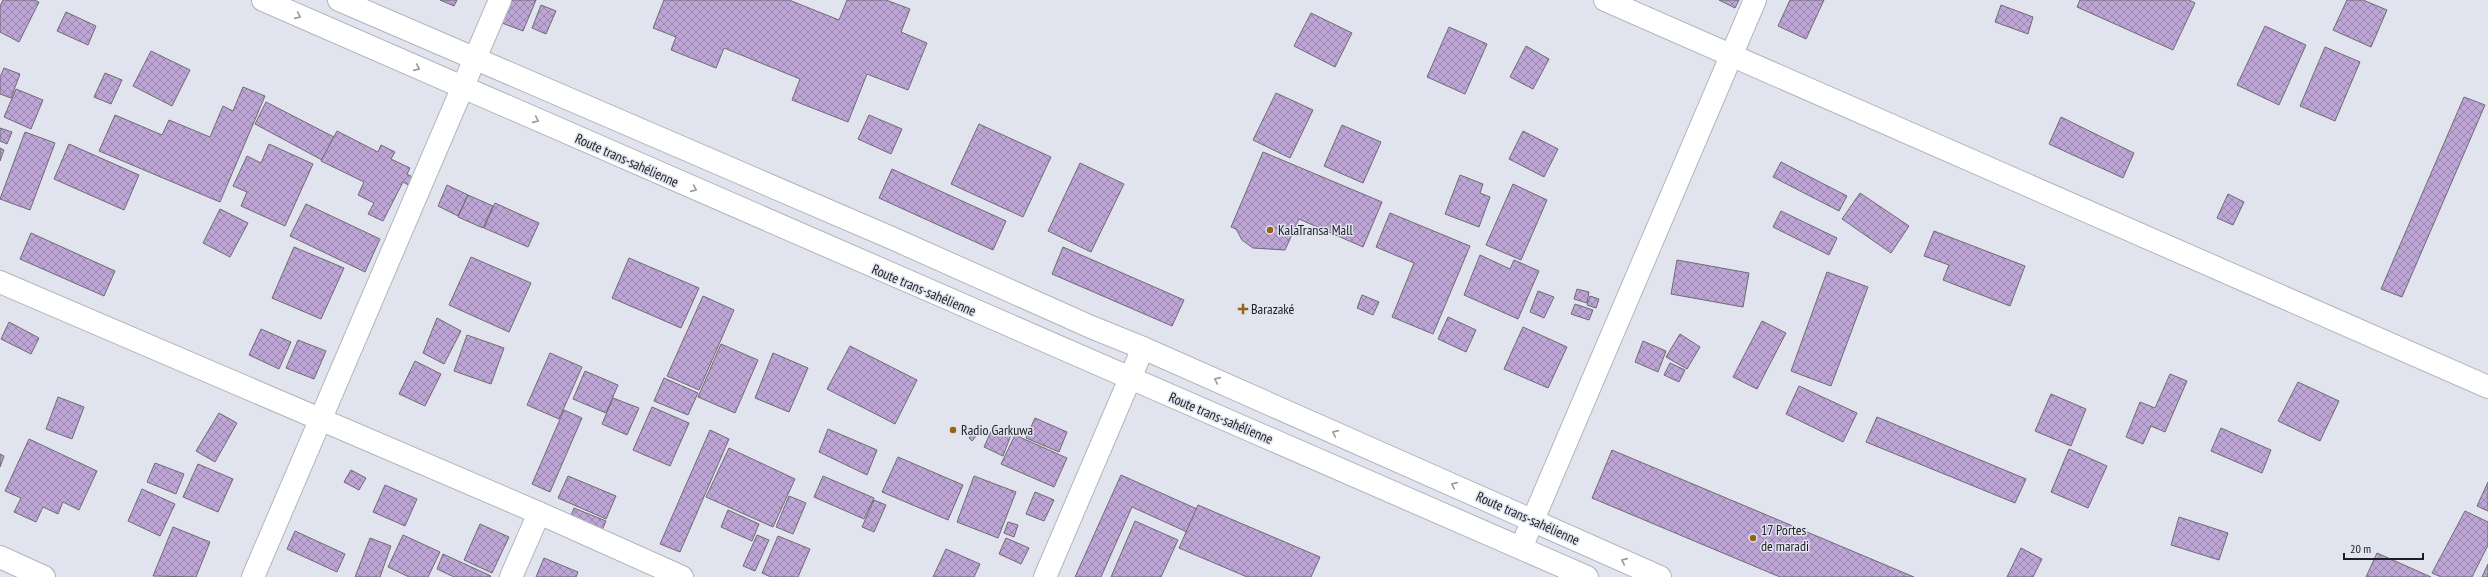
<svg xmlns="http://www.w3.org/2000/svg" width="2488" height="577" font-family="'PT Sans Narrow',sans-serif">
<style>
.building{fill:url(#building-cross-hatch);stroke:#6f6b73}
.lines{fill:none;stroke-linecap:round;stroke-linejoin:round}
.minor-casing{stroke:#b1b5bd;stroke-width:24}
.trunk-casing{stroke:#b1b5bd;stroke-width:24}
.minor{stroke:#fff;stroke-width:22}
.trunk{stroke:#fff;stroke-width:22}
.oneway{stroke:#999a9b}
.poi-dot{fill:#956315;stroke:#e1e4ee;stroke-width:1.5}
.labels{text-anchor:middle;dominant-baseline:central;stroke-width:3;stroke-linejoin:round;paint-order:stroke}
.street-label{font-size:14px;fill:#1c1e21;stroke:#e1e4ee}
.poi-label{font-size:14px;fill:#1c1e21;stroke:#e1e4ee;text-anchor:start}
</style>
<defs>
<pattern id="building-cross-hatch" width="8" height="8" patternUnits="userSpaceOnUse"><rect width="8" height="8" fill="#bda5d6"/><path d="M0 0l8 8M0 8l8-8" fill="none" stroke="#9986ad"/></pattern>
</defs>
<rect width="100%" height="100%" fill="#e1e4ee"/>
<g class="building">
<path d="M3 0H34L39 2 19 42 0 32V6Z"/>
<path d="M440 0H457L454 6Z"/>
<path d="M511 0H536L523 31 502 23Z"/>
<path d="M664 0H789L839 20 847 0H886L910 9 901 32 927 43 908 90 867 74 848 122 792 100 800 79 724 48 716 68 671 50 676 37 653 28Z"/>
<path d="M1719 0H1739L1735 8Z"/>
<path d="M1790 0H1824L1806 39 1778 26Z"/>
<path d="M2080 0H2189L2195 3 2173 50 2077 7Z"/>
<path d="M2347 0H2363L2387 10 2371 47 2333 30Z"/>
<path d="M541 5 556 11 546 34 532 28Z"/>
<path d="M2001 5 2033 17 2028 34 1995 22Z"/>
<path d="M66 12 96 26 88 45 57 31Z"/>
<path d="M1311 13 1352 33 1335 67 1294 46Z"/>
<path d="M2265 26 2306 45 2279 105 2237 85Z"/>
<path d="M1449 27 1487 44 1465 94 1427 77Z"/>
<path d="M1526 46 1549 59 1533 89 1510 77Z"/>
<path d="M2325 47 2360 62 2335 121 2300 106Z"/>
<path d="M151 51 190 70 172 106 133 86Z"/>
<path d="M4 68 20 74 11 98 0 94V77Z"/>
<path d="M105 73 122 80 111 104 94 97Z"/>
<path d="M243 87 265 96 220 202 99 151 115 115 162 135 169 120 210 137 223 106 233 111Z"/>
<path d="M16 89 43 100 31 129 4 117Z"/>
<path d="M1276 93 1313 110 1290 158 1253 140Z"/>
<path d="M2464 97 2485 105 2402 297 2381 289Z"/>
<path d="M266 102 334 137 322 160 255 124Z"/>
<path d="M869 115 902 129 891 154 858 139Z"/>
<path d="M2061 117 2134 153 2123 178 2049 144Z"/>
<path d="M979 124 1051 157 1023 217 951 184Z"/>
<path d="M1342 125 1381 142 1363 183 1324 166Z"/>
<path d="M0 128 12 132 7 144 0 141Z"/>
<path d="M337 131 378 152 381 145 395 152 391 159 410 168 407 174 416 179 412 187 403 182 383 221 368 214 374 203 358 195 364 182 321 161Z"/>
<path d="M1523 131 1558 149 1544 177 1509 159Z"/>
<path d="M25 132 55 143 30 210 0 199Z"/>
<path d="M69 144 139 175 124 210 54 179Z"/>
<path d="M269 144 313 164 285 226 241 206 247 192 233 186 247 156 261 163Z"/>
<path d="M0 148 4 150 0 161Z"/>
<path d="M1263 152 1382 202 1363 247 1299 219 1285 250 1253 248 1242 240 1236 229 1231 227Z"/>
<path d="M1781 162 1847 196 1839 211 1773 177Z"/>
<path d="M1080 163 1124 184 1091 252 1048 231Z"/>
<path d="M892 169 1006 221 993 250 879 198Z"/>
<path d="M1460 175 1483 184 1480 193 1490 197 1479 227 1445 214Z"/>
<path d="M1513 184 1547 200 1521 260 1486 245Z"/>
<path d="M447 185 468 195 458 216 438 206Z"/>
<path d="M1860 193 1909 226 1891 253 1842 219Z"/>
<path d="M2228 194 2244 202 2233 225 2217 218Z"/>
<path d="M468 195 493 206 483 228 458 217Z"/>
<path d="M495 203 539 223 528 247 484 228Z"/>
<path d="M306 204 380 239 365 272 290 236Z"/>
<path d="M220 209 248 223 230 257 203 243Z"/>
<path d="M1781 211 1837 238 1829 255 1773 227Z"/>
<path d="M1390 213 1470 246 1433 334 1392 317 1414 263 1376 247Z"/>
<path d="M1934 231 2025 266 2010 306 1943 280 1949 265 1924 256Z"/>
<path d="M31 233 115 271 104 296 20 259Z"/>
<path d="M294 247 344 268 321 319 272 298Z"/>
<path d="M1063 247 1184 300 1172 326 1052 274Z"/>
<path d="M1480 255 1510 269 1514 260 1539 271 1518 319 1464 295Z"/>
<path d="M471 257 531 283 509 332 449 305Z"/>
<path d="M629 258 699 288 681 328 612 298Z"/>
<path d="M1677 260 1749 273 1743 307 1671 294Z"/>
<path d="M1827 272 1868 287 1831 386 1791 371Z"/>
<path d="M1577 289 1589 292 1587 303 1574 299Z"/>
<path d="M1538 291 1554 297 1544 318 1530 312Z"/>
<path d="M1362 295 1379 302 1373 315 1357 308Z"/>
<path d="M703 296 734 310 699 390 667 376Z"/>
<path d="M1590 296 1599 299 1596 308 1587 305Z"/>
<path d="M1575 304 1593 310 1589 320 1571 314Z"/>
<path d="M1448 317 1476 330 1466 352 1438 339Z"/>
<path d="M437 318 461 331 444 364 423 353Z"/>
<path d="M1762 321 1786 333 1757 389 1733 377Z"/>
<path d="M9 322 39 338 31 354 1 339Z"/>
<path d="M1523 327 1567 347 1548 388 1504 369Z"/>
<path d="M261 329 291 342 279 369 249 355Z"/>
<path d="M1680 334 1700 347 1687 369 1666 357Z"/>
<path d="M467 335 504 348 491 384 454 371Z"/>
<path d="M298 340 326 351 314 379 286 368Z"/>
<path d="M1643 341 1666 351 1658 372 1635 362Z"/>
<path d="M721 344 758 360 735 413 698 397Z"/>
<path d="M850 346 917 380 895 424 827 389Z"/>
<path d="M550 353 582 367 559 419 527 405Z"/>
<path d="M773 353 808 368 789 412 755 398Z"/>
<path d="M415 361 441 374 425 406 399 394Z"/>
<path d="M1670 363 1685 370 1679 382 1664 375Z"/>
<path d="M585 371 618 385 606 413 573 399Z"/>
<path d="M2170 374 2187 381 2165 432 2151 426 2143 444 2126 437 2140 402 2155 408Z"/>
<path d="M664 378 698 393 688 415 654 401Z"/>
<path d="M2298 382 2339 401 2320 441 2278 421Z"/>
<path d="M1799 386 1857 413 1843 442 1786 414Z"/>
<path d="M2051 394 2086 409 2071 446 2035 431Z"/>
<path d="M58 397 84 407 72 439 46 429Z"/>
<path d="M613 398 639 408 627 435 602 424Z"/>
<path d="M652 407 689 423 670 466 633 450Z"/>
<path d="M564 410 582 418 550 492 532 484Z"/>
<path d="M219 413 237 423 215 462 196 451Z"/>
<path d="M1877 417 2026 479 2015 503 1866 442Z"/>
<path d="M1035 418 1067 432 1059 452 1026 438Z"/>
<path d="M993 427 1011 435 1003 456 984 447Z"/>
<path d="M2221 428 2271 450 2262 473 2211 451Z"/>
<path d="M828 429 877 450 867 475 819 452Z"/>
<path d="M710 430 729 439 680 552 660 544Z"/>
<path d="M973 433 976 436 972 441 969 438Z"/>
<path d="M1015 435 1067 458 1054 487 1001 464Z"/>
<path d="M29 439 97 471 79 510 63 502 58 514 43 507 36 522 14 512 21 498 5 491Z"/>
<path d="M729 448 795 479 773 527 706 497Z"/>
<path d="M2069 449 2107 466 2088 508 2051 492Z"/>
<path d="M1612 450 1914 577H1780L1592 498Z"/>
<path d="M0 454 4 456 0 467Z"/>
<path d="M898 457 963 485 948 520 882 492Z"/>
<path d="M155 463 184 474 176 494 147 482Z"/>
<path d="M198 464 233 479 218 512 183 497Z"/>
<path d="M351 470 366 478 359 490 344 482Z"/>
<path d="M1121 475 1197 509 1187 532 1132 507 1101 577H1075Z"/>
<path d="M568 476 616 496 606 519 558 498Z"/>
<path d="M823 476 874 498 864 519 814 497Z"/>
<path d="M974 476 1016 492 998 538 957 522Z"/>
<path d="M2488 482V511L2477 506Z"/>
<path d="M385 485 417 499 405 526 373 512Z"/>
<path d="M142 489 175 504 160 536 128 521Z"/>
<path d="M1035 492 1054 500 1044 521 1026 514Z"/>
<path d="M789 496 806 503 793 534 776 527Z"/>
<path d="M874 500 886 505 874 532 862 527Z"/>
<path d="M1198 505 1320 557 1311 577H1247L1179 548Z"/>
<path d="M574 508 606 521 599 537 568 523Z"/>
<path d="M728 510 759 524 752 541 721 527Z"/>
<path d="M2465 511 2488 522V545L2472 577H2441L2432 573Z"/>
<path d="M2179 517 2228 533 2219 560 2171 545Z"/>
<path d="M1135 521 1178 540 1161 577H1111Z"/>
<path d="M1008 522 1018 525 1014 537 1004 533Z"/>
<path d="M480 524 509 537 492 573 464 560Z"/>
<path d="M173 527 210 542 196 577 153 576Z"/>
<path d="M295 531 345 554 337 572 287 549Z"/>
<path d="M403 535 440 552 428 577H409L388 567Z"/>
<path d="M757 535 769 540 755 571 743 566Z"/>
<path d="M778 536 810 549 798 577H771L762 573Z"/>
<path d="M370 538 391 546 380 577H355Z"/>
<path d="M1006 538 1029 548 1021 564 999 554Z"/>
<path d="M2021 548 2042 559 2033 577H2007Z"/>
<path d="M946 549 980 564 974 577H933Z"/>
<path d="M2377 553 2431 577H2366Z"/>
<path d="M443 554 491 576 490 577H454L437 569Z"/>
<path d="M544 558 578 572 576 577H536Z"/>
<path d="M2488 564V577H2482Z"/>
</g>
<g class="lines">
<g class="minor-casing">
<g id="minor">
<path d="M1605 0 2488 387"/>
<path d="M0 282 539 513 682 577"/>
<path d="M1521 548 1755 0"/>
<path d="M0 557 44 577"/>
<path d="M253 577 500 0"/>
<path d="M511 577 539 513"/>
<path d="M1045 577 1143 348"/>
</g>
</g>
<g class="trunk-casing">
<g id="trunk">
<path d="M263 0 1587 577"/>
<path d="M339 0 894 239 1091 327 1143 348 1660 577"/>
</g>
</g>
<use href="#minor" class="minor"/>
<use href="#trunk" class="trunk"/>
</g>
<defs><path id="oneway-chevron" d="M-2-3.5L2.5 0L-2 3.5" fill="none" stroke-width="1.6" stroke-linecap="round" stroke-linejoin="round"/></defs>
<g class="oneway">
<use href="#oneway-chevron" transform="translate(298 16) rotate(24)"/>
<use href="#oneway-chevron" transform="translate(417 68) rotate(24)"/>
<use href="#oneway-chevron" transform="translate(536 120) rotate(24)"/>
<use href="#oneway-chevron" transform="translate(694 189) rotate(24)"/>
<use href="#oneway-chevron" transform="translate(1217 380) rotate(-156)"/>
<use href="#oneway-chevron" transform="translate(1335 433) rotate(-156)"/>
<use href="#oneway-chevron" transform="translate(1454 485) rotate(-156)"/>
<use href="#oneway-chevron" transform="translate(1624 561) rotate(-156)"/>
</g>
<g class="poi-dot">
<circle cx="1270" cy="230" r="4"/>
<path d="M1241 303h4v4h4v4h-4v4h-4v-4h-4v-4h4z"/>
<circle cx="953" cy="430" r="4"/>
<circle cx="1753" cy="538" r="4"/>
</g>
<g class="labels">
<g class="street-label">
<text transform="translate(627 160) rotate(24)">Route trans-sahélienne</text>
<text transform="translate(924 290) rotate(23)">Route trans-sahélienne</text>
<text transform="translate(1221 418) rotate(23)">Route trans-sahélienne</text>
<text transform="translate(1528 518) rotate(24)">Route trans-sahélienne</text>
</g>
<g class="poi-label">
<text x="1278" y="230">KalaTransa Mall</text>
<text x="1251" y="309">Barazaké</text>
<text x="961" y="430">Radio Garkuwa</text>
<text x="1761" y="530">17 Portes<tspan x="1761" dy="16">de maradi</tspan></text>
</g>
</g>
<path d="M2344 553v6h79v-6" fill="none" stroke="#1c1e21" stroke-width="2"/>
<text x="2350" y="553" font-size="12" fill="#1c1e21" stroke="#e1e4ee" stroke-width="3" paint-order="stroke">20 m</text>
</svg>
